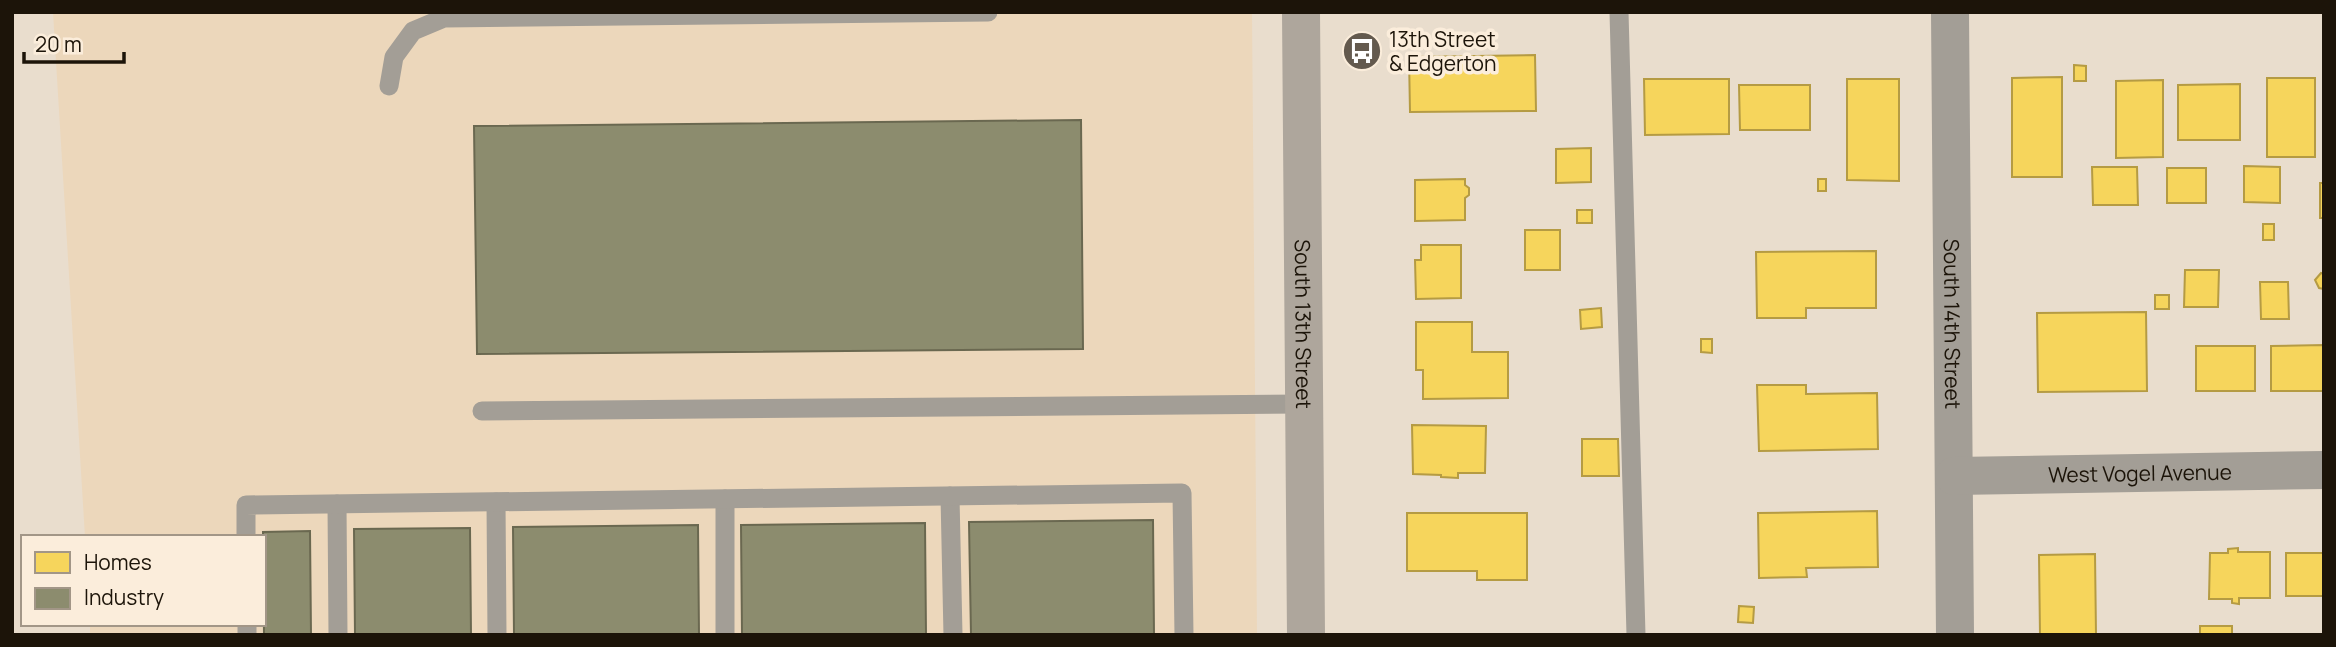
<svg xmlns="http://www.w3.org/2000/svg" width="2336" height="647" font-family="Manrope,sans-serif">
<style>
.built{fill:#ecd7bb}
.homes{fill:#f6d55c;stroke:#b59b43;stroke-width:2}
.industry{fill:#8c8c6e;stroke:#6a6850;stroke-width:2}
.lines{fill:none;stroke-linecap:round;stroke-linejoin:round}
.lane{stroke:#a39e96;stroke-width:19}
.street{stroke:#a39e96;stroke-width:38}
.secondary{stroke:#aea69c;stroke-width:38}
.labels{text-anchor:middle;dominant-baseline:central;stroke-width:7;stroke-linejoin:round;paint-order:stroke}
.poi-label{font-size:21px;fill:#1c1409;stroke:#fbeddb;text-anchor:start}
.street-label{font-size:21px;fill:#1c1409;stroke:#fbeddb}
</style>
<rect width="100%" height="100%" fill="#e9ddcd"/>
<path class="built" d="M53 12H1252L1257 635H90V624H264V537H85Z"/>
<g class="homes">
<path d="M1535 55 1536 111 1410 112 1409 57Z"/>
<path d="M2074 65 2086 66V81H2074Z"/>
<path d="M2062 77V177H2012V78Z"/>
<rect x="2267" y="78" width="48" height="79"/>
<path d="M1644 79H1729V134L1645 135Z"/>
<path d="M1847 79H1899V181L1847 180Z"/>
<path d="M2163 80V157L2116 158V81Z"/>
<path d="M2240 84V140H2178V85Z"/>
<path d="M1739 85H1810V130H1740Z"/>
<path d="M1591 148V182L1556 183V149Z"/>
<path d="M2244 166 2280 167V203L2244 202Z"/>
<path d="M2092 167H2137L2138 205H2093Z"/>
<rect x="2167" y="168" width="39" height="35"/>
<path d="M1465 179V185L1469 188V195L1465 198V220L1415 221V180Z"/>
<rect x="1818" y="179" width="8" height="12"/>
<rect x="2320" y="183" width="4" height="35"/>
<rect x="1577" y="210" width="15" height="13"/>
<rect x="2263" y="224" width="11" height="16"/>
<rect x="1525" y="230" width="35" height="40"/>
<path d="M1421 245H1461V298L1416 299 1415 260H1421Z"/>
<path d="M1876 251V308H1806V318H1757L1756 252Z"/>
<path d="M2185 270H2219L2218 307H2184Z"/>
<path d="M2321 273 2324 274V289L2319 288 2315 280Z"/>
<path d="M2260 282H2288L2289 319H2261Z"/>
<rect x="2155" y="295" width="14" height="14"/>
<path d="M1601 308 1602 327 1581 329 1580 310Z"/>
<path d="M2146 312 2147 391 2038 392 2037 313Z"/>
<path d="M1416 322H1472V352H1508V398L1423 399V370H1416Z"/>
<path d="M1701 339H1712V353L1701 352Z"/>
<path d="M2324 345V391H2271V346Z"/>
<rect x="2196" y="346" width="59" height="45"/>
<path d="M1757 385H1806V394L1877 393 1878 449 1759 451Z"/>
<path d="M1412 425 1486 426 1485 473H1458V478L1441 477V475L1413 474Z"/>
<path d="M1582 439H1618L1619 476H1582Z"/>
<path d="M1877 511 1878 567 1806 568 1807 577 1759 578 1758 513Z"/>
<path d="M1407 513H1527V580H1477V571H1407Z"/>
<path d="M2238 548V552H2270V598H2239V604L2232 603V599H2209L2210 553H2228V549Z"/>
<rect x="2286" y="553" width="38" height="43"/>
<path d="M2095 554 2096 635H2040L2039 555Z"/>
<path d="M1739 606 1754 607 1753 623 1738 622Z"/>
<rect x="2200" y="626" width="32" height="9"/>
</g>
<g class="industry">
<path d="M1081 120 1083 349 477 354 474 126Z"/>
<path d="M1153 520 1154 635H971L969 522Z"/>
<path d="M925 523 926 635H742L741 525Z"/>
<path d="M698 525 699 635H514L513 527Z"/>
<path d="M470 528 471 635H355L354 529Z"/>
<path d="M310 531 311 635H264L263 532Z"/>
</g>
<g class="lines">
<g class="lane">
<path d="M1619 12 1636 635"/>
<path d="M389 86 394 57 413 31 444 18 988 12"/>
<path d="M482 411 1304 404"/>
<path d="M950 496 953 635"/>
<path d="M725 499V635"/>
<path d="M496 502 497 635"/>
<path d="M337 504 338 635"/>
<path d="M246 537V505L1182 493 1184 635"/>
<path d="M247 624V635"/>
</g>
<g class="street">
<path id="s1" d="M1950 12 1955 635"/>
<path id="s2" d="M1954 476 2324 470"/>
</g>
<path class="secondary" id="s3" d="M1301 12 1306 635"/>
</g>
<defs>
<g id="bus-disc" transform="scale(2.0125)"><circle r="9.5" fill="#645a4e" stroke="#fbeddb"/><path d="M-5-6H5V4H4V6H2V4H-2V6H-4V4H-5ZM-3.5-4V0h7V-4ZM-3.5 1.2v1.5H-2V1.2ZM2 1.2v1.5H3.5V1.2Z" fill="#fff"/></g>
</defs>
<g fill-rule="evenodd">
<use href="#bus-disc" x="1362" y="51"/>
</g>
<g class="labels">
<g class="poi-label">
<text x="1389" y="39">13th Street<tspan x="1389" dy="24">&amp; Edgerton</tspan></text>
</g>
<g class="street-label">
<text stroke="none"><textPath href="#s3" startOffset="312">South 13th Street</textPath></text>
<text stroke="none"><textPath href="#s1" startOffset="312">South 14th Street</textPath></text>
<text stroke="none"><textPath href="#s2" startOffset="186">West Vogel Avenue</textPath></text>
</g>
</g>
<rect width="2336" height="647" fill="none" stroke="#1c1409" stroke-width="28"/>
<rect x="21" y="535" width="245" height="91" fill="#fbeddb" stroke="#a29687" stroke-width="2"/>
<rect x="35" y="552" width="35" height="21" fill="#f6d55c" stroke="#a29687" stroke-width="2"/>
<text x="84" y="570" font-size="21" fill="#1c1409">Homes</text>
<rect x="35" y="588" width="35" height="21" fill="#8c8c6e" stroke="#a29687" stroke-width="2"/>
<text x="84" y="605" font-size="21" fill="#1c1409">Industry</text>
<path d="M24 52v10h100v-10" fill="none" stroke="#1c1409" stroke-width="3.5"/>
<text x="35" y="52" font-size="21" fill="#1c1409" stroke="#fbeddb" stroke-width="5" paint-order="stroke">20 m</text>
</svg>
